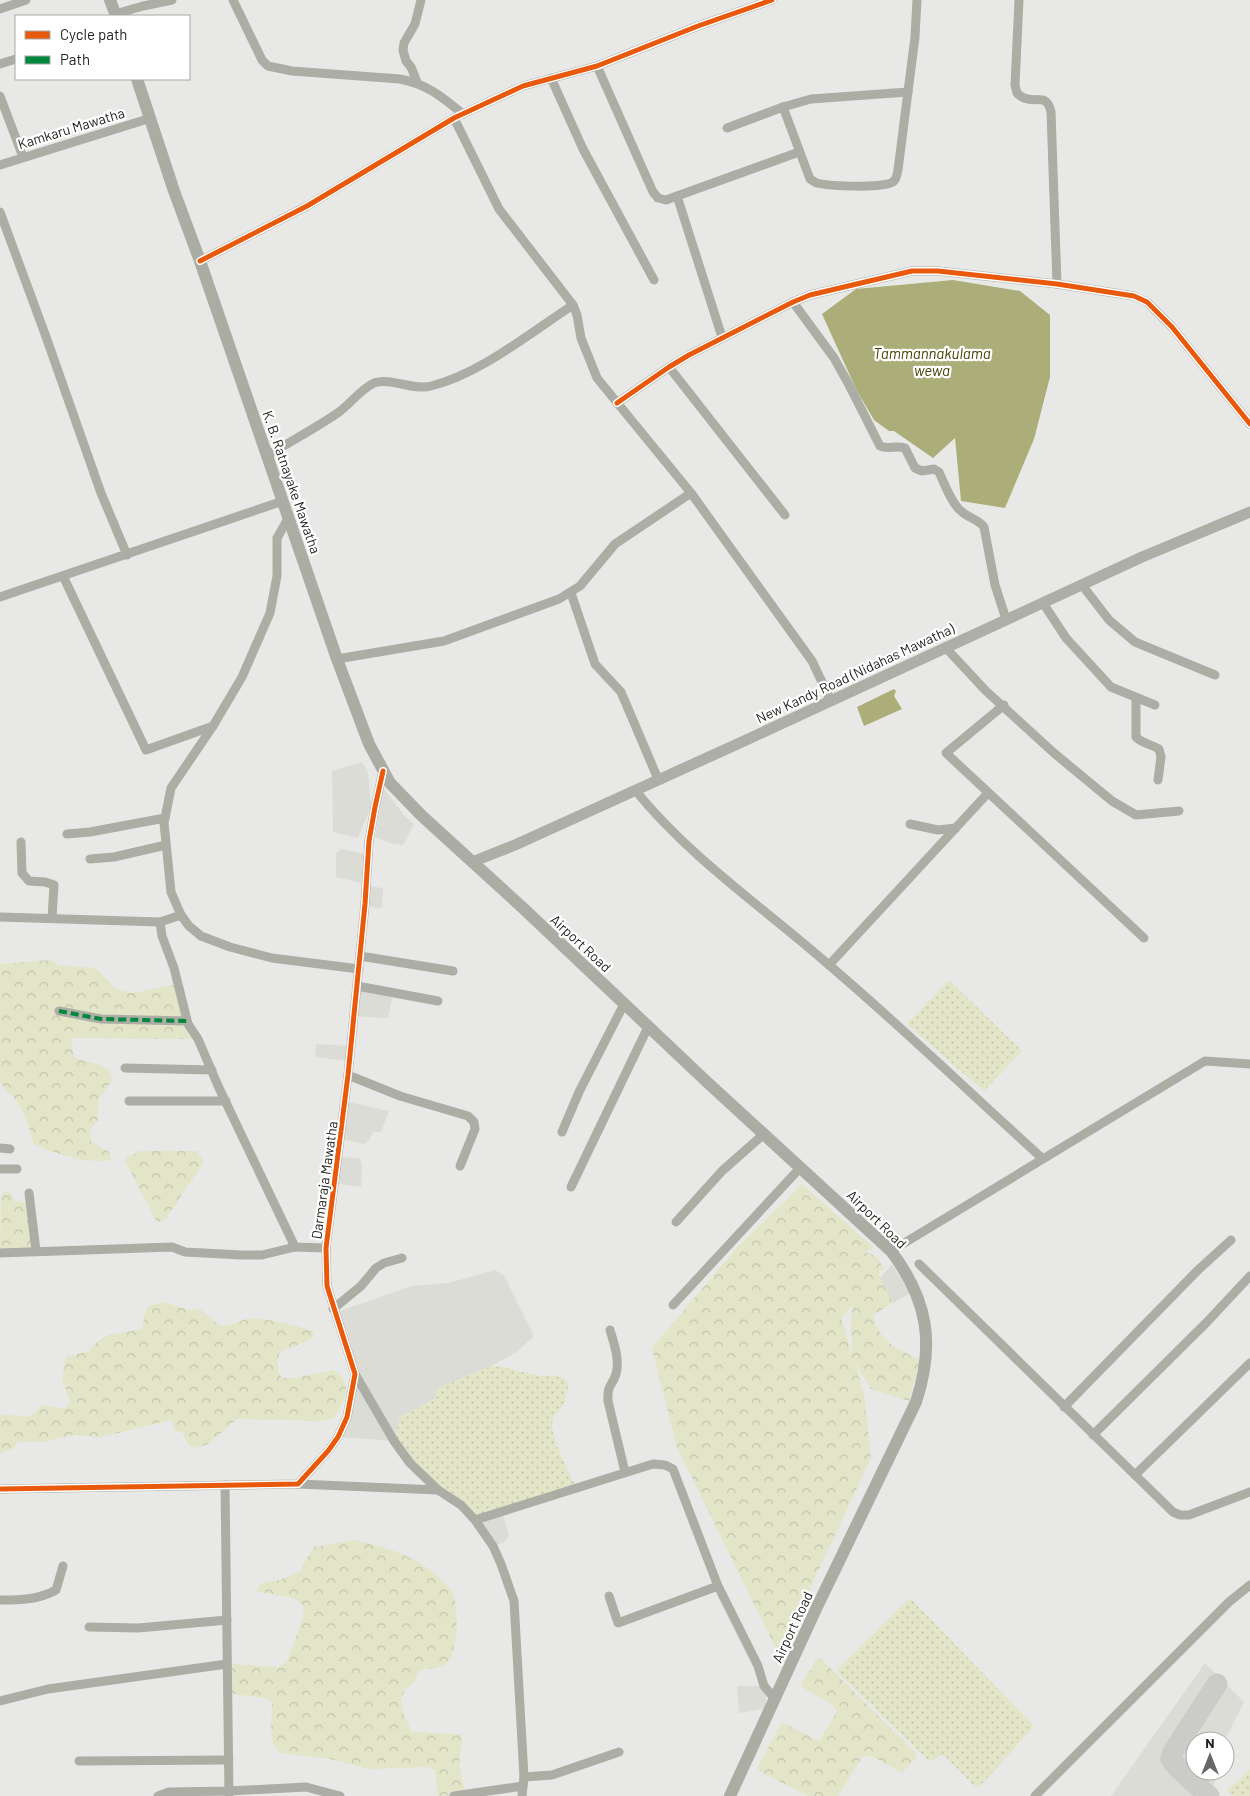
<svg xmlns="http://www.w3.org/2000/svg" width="1250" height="1796" font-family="Barlow,sans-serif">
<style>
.built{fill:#dbdcd5}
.grass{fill:url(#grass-dots)}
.forest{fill:url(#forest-crowns);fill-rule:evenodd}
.water{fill:#abae78}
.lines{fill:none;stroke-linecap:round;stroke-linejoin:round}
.taxiway{stroke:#cbccc8;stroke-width:21}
.minor{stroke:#acada5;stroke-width:9}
.major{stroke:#adaea5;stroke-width:11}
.highway{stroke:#abaca4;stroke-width:12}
.quiet{stroke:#00873e;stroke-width:4;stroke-dasharray:8 4;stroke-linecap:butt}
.cycleway-casing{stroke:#fff;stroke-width:8}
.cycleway{stroke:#e8590c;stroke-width:5}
.labels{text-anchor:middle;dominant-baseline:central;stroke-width:4.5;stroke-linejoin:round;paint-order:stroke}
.street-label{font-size:14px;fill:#232321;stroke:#fff}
.water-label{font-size:15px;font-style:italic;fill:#414204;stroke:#fff}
</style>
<defs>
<pattern id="grass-dots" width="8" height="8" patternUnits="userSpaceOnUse" patternTransform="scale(1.25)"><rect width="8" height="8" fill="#e2e5c8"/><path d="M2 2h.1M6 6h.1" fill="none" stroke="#c2c4ac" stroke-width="1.8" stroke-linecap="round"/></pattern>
<pattern id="forest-crowns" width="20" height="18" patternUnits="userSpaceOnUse" patternTransform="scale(1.25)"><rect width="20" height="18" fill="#e2e5c8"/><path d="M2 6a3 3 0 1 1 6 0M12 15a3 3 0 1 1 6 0" fill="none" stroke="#c2c4ac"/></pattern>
</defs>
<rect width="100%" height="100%" fill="#e8e9e6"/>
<g class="built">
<path d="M362 762 368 772 371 806 358 838 333 832 332 771Z"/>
<path d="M383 788 404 815 414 824 403 845 393 844 375 837Z"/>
<path d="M341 849 369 855 366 886 383 888 382 908H375L365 904 366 886 355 881 336 877V853Z"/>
<path d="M357 986 393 996 388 1018 354 1016Z"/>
<path d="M316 1044 349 1046 347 1061 315 1057Z"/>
<path d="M345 1101 389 1111 381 1132H373L369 1141 364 1144 341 1139Z"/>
<path d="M338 1157 359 1158 362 1164 361 1187 334 1183Z"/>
<path d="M892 1265 911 1293 893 1303 879 1279Z"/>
<path d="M495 1270 504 1275 534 1336 517 1352 491 1366 438 1388 436 1396 433 1400 400 1417 394 1441 338 1437 355 1374 334 1313 412 1286 449 1283Z"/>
<path d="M502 1512 509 1535 505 1542 493 1546 475 1520Z"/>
<path d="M1205 1663 1244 1702 1224 1741H1195V1771H1208L1206 1775 1216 1781 1207 1796H1111Z"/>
<path d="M737 1686H764L767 1708 739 1713Z"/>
</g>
<g class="grass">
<path d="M949 980 1022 1051 984 1091 907 1024Z"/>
<path d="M491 1366C507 1366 521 1373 536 1375 545 1377 559 1373 566 1381 570 1386 567 1395 565 1400 562 1410 551 1415 552 1427 554 1444 569 1473 577 1488L475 1520 438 1490 394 1441 400 1417 433 1400 436 1396 438 1388Z"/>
<path d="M908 1600 913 1601 1032 1724 1033 1728 980 1786H974L945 1756H938L933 1761 928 1760 838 1673V1669Z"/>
<path d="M1250 1769V1796H1233L1227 1791Z"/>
</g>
<g class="forest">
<path d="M51 960 59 965 95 968 117 990 133 993 178 984 198 1039 73 1038 71 1046 74 1057C86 1062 99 1063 109 1070L112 1080 98 1100V1120L91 1129 90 1141 109 1152 111 1160C86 1164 58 1154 34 1145 30 1130 26 1116 18 1103 13 1094 4 1091 0 1081V964Z"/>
<path d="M140 1151H197L204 1162 165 1220 157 1222 126 1163V1158Z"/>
<path d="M802 1184 874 1248 865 1252 878 1257 883 1269 878 1274 893 1303 873 1315C880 1343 896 1348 920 1360L909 1401 871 1389 854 1361 864 1393 871 1458 779 1655 676 1445 652 1348 734 1251ZM853 1304 851 1323 852 1355 841 1318Z"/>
<path d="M4 1191 12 1194 14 1201 26 1203 32 1251 0 1253 1 1201Z"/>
<path d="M163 1302 189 1310 198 1308 220 1326C232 1325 236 1322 247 1319 257 1316 304 1327 314 1332L312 1339 280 1352C277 1360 276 1371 282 1378H294L334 1370C337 1373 341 1375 343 1379 351 1391 341 1408 334 1418L321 1421 237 1419 208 1444 197 1448 188 1445 183 1433 175 1431 173 1423 170 1420 102 1437 72 1435 46 1442H17L14 1448 0 1453V1415L30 1416 43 1405 65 1409 70 1400 62 1380 66 1357 89 1351C105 1329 120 1336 142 1328L147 1307Z"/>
<path d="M353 1540C388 1547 421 1557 446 1584 449 1588 453 1593 454 1597 458 1613 460 1658 442 1666 435 1669 426 1669 419 1670L414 1683 405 1689 401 1699 403 1713 412 1732 461 1734 462 1740 459 1765 466 1794 438 1796 435 1770 425 1767 369 1769 330 1759 279 1753C268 1741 272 1719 272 1703L266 1698 232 1694V1664L278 1667 287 1662 303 1618 304 1606 294 1598 255 1591 262 1583 280 1580 302 1571V1566L314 1547Z"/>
<path d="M820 1658 915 1752 917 1757 902 1773 872 1756 862 1757 838 1796H808L759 1771 758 1766 782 1722 819 1741 835 1715 836 1710 831 1704 800 1686 817 1659Z"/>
</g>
<g class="water">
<path d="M953 280 1020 291 1050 315V377L1034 439 1005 508 961 501 955 438 933 458 894 431H889L874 420 857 391 822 314 856 289Z"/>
<path d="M894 689 896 691 894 696 902 709 864 726 857 707Z"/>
</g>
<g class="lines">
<path class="taxiway" d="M1209 1796 1177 1767 1171 1759 1173 1752 1217 1684"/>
<g class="minor">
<path d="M233 0 262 60 268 66 292 71 400 79C427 84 442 97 463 114"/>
<path d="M1019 0 1015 85 1017 93C1019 95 1021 97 1024 98 1037 103 1047 93 1051 112L1057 284"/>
<path d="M0 9 26 0"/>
<path d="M115 14 143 6 172 0"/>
<path d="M0 64 16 59"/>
<path d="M597 66 653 192 658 198 666 200 799 152"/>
<path d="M551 78 583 149 654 280"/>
<path d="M417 82 411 67 406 61 403 50 404 43 415 24 421 0"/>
<path d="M0 96 23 157"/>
<path d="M783 107 810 179C812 180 814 182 817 183 829 186 886 189 894 181 898 177 898 168 899 162L915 37 917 0"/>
<path d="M454 118 499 209 573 305 577 315 581 338 597 378 691 493 812 661 831 701"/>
<path d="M727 128 783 107 811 99 908 92"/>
<path d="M0 165 151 118"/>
<path d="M677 196 722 337"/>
<path d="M0 212 45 334 101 493 127 555"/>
<path d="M200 261 307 206 454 118 523 86 597 66 698 26 772 0"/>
<path d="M793 302 834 358 848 383 880 446C888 450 896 445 905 448L915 468 922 471 934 469 939 472C944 483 952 504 961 511 968 518 978 519 984 527L995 585 1006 619"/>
<path d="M669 367 785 515"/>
<path d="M617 403 669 367 689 355 793 302 810 295 912 271H938L1057 284 1134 296 1147 302 1172 327 1250 424"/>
<path d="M267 456C291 441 316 428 339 412 350 404 361 389 374 383 391 377 413 391 431 386 480 374 530 333 573 305"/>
<path d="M289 517 277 538V576L270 613 242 677 213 726 171 788 164 823 171 892 181 915 189 926 201 936 230 947 272 958 359 969"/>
<path d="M63 576 146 750 213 726"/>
<path d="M1082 585 1109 620 1135 642 1215 675"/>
<path d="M571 593 595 664 621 692 658 779"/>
<path d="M0 597 283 501"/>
<path d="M1043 603 1066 638 1111 687 1155 705"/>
<path d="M945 647 986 691 1054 753 1112 801 1136 815 1179 811"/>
<path d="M337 659 444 641 559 599 580 586 615 544 691 493"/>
<path d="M1136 698V737C1143 744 1151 744 1159 749L1161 757 1158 780"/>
<path d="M1004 705 946 753 1144 938"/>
<path d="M635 790C690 858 764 908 829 965 902 1027 971 1094 1042 1158"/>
<path d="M910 824 938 830 956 828"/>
<path d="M67 834 90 832 165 818"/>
<path d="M21 842 22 873 29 881 45 882 54 885 52 918"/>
<path d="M90 859 114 857 166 845"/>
<path d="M0 917 160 922 181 915"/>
<path d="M160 922 162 936 174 968 188 1024 198 1039 219 1088 295 1247 326 1248"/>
<path d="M360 956 453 971"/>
<path d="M829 965 988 793"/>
<path d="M357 986 438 1001"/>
<path d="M59 1011 101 1019 187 1021"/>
<path d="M125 1068 212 1070"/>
<path d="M348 1075 400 1096 468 1116 474 1122 475 1129 460 1166"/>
<path d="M129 1101H226"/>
<path d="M562 1132 579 1092 624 1004"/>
<path d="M0 1148 10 1149"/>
<path d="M0 1169H17"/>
<path d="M571 1187 648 1027"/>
<path d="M29 1193 36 1251"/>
<path d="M676 1222 722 1171 764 1134"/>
<path d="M891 1251 1205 1061 1250 1064"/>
<path d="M0 1253 172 1247 185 1252 241 1255H262L295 1247"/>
<path d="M919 1264 1173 1512 1180 1515H1189L1250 1492"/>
<path d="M673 1305 800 1168"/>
<path d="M333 1309 361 1286 376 1268 384 1263 402 1258"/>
<path d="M610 1330C614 1343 620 1360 616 1374 612 1387 607 1384 608 1401L625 1472"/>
<path d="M355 1374 394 1441 410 1463 438 1490"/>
<path d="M1064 1407 1198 1270 1231 1240"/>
<path d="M1093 1435 1207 1322 1250 1276"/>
<path d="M1135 1475 1250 1363"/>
<path d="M298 1484 438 1490 461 1505 475 1520 493 1546 501 1564 514 1601 524 1777 522 1796"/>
<path d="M225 1485 229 1796"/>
<path d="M0 1489 298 1484 328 1451 338 1437 347 1417 355 1374 327 1286 326 1248 348 1075 365 904 369 841 375 807 383 771"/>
<path d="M475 1520 653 1464 665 1465 673 1469 718 1586 758 1666 764 1686 775 1699"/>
<path d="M609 1596 618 1623 718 1586"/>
<path d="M0 1600C20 1600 38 1600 56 1590L63 1566"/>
<path d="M89 1627 138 1628 227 1620"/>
<path d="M0 1701 48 1689 227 1664"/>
<path d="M79 1761 229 1760"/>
<path d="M524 1777 552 1775 619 1752"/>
<path d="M158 1796 169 1792 229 1791 306 1787 340 1796"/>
<path d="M454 1796 523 1786"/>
<path d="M1035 1796 1229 1602 1250 1585"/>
</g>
<path class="major" d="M472 862 515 845 744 741 1142 557 1250 512"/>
<g class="highway">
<path d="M110 0 116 16"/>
<path d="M137 79 174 191 200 261 337 659 369 744 390 783 422 816 524 909 707 1082 891 1251C928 1300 935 1344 916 1402L816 1609 730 1796"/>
</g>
<path class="quiet" d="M59 1011 101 1019 187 1021"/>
<g class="cycleway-casing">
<g id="cycleway">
<path d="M200 261 307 206 454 118 523 86 597 66 698 26 772 0"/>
<path d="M617 403 669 367 689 355 793 302 810 295 912 271H938L1057 284 1134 296 1147 302 1172 327 1250 424"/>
<path d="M0 1489 298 1484 328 1451 338 1437 347 1417 355 1374 327 1286 326 1248 348 1075 365 904 369 841 375 807 383 771"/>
</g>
</g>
<use href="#cycleway" class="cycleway"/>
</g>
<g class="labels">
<g class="street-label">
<text transform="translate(71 128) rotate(-17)">Kamkaru Mawatha</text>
<text transform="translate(292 482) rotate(71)">K. B. Ratnayake Mawatha</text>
<text transform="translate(855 673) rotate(-25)">New Kandy Road (Nidahas Mawatha)</text>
<text transform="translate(581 943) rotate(43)">Airport Road</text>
<text transform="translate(324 1180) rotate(-82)">Darmaraja Mawatha</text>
<text transform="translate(877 1219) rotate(44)">Airport Road</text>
<text transform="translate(792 1627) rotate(-65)">Airport Road</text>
</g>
<g class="water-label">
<text x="932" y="353">Tammannakulama<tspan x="932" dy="17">wewa</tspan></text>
</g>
</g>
<rect x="15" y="15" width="175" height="65" fill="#ffffff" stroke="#a7a7a6"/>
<rect x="25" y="31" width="25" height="8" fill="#e8590c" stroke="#a7a7a6"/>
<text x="60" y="40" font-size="15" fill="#232321">Cycle path</text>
<rect x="25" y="56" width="25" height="8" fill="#00873e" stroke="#a7a7a6"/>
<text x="60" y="65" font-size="15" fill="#232321">Path</text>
<g transform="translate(1210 1756)"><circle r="24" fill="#ffffff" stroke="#a7a7a6"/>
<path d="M0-4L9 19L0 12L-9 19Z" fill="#686866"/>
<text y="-8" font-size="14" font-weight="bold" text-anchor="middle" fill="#232321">N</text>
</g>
</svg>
